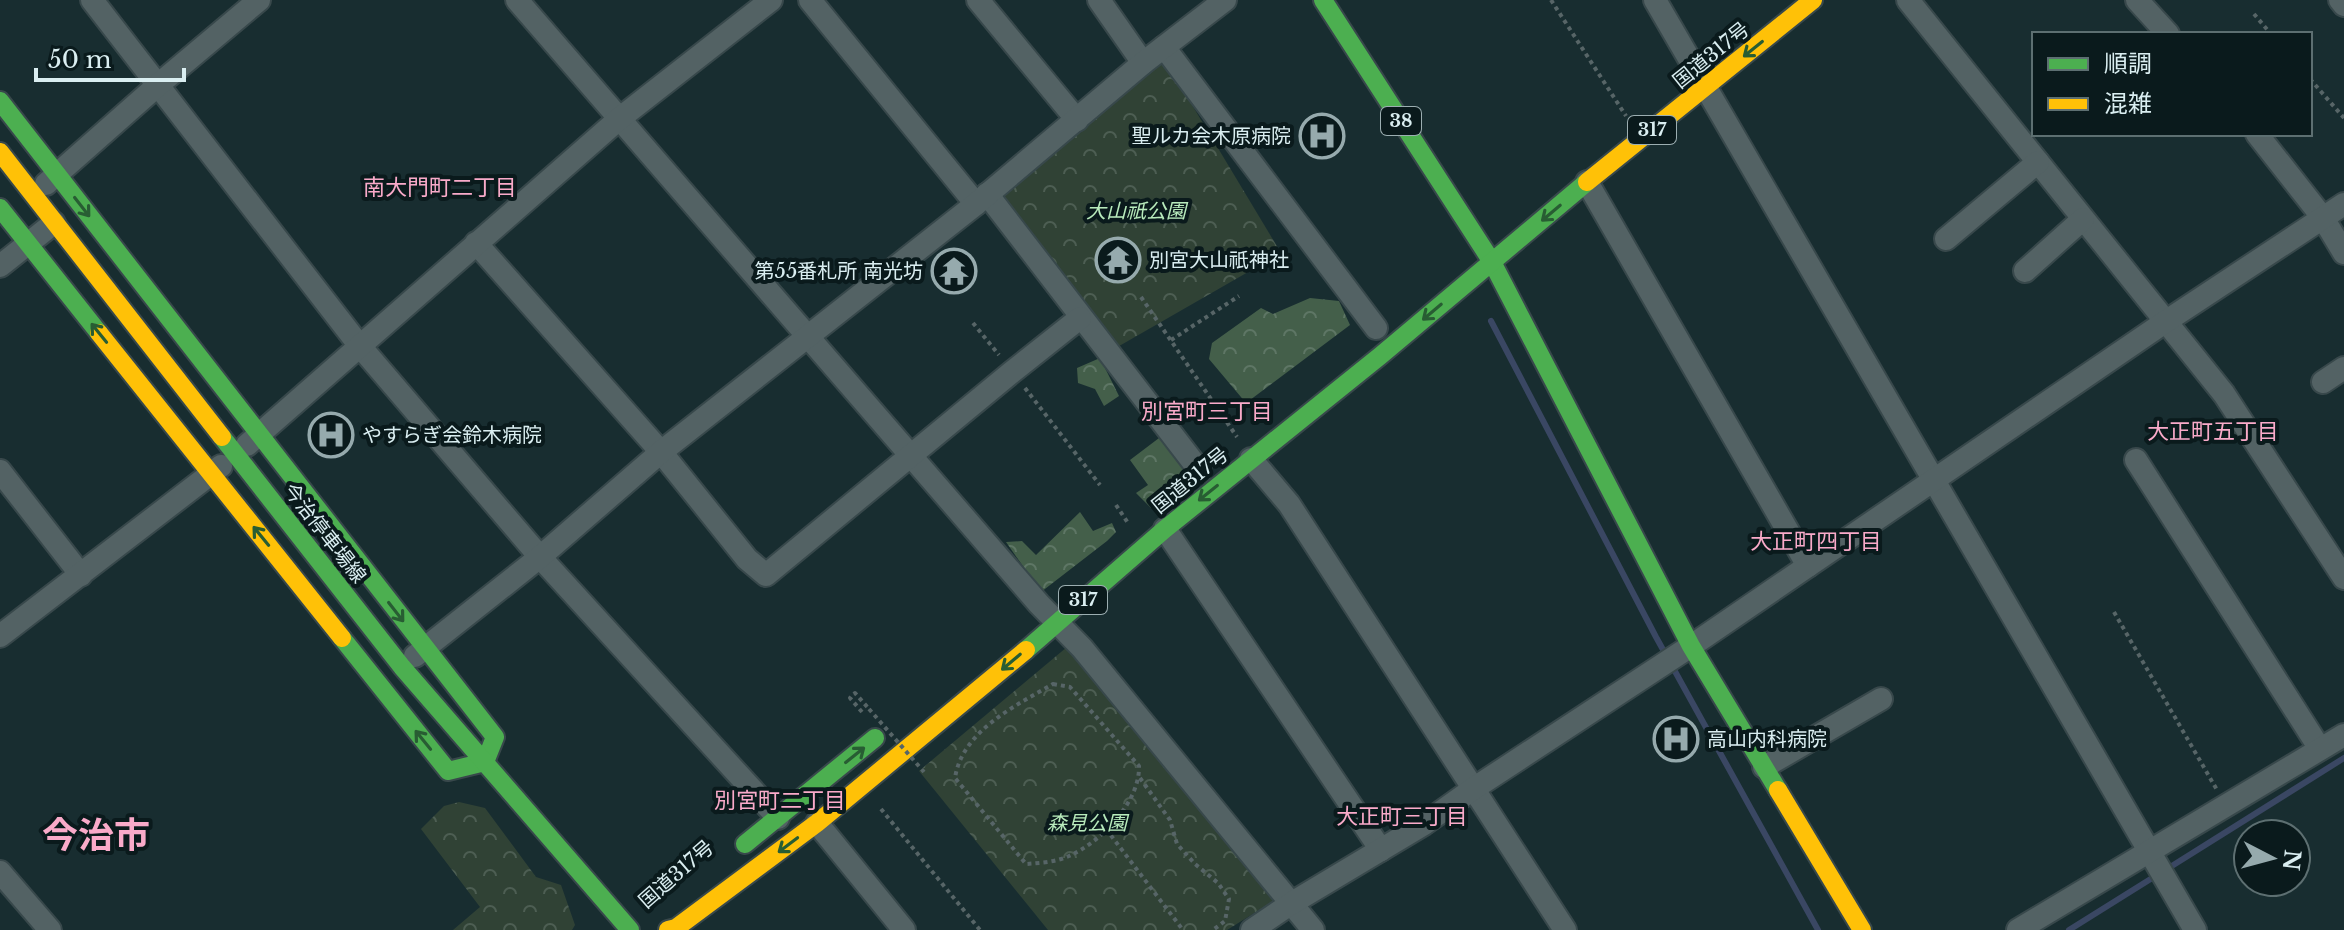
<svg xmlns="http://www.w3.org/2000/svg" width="2344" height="930" font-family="'Libre Baskerville','Noto Sans JP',serif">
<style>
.forest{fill:url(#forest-crowns)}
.park{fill:url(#park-crowns)}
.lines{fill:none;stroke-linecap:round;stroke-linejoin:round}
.stream{stroke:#3a4763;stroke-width:6}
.street-casing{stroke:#38484b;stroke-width:26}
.fast-casing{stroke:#38484b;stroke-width:22}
.slow-casing{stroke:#38484b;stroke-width:22}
.path{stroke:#576567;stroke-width:4;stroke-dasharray:4 4;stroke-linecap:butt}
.street{stroke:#536264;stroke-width:22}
.fast{stroke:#4caf50;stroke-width:18}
.slow{stroke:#ffc107;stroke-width:18}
.path-bridge{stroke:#576567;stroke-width:4;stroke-dasharray:4 4;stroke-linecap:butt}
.oneway{stroke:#285d33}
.labels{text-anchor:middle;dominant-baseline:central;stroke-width:8;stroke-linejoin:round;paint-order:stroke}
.shield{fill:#0a1a1c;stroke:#9caeb1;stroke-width:2}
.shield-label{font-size:18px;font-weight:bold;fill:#daeef1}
.street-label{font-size:20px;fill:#daeef1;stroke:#0a1a1c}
.poi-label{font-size:20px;fill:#daeef1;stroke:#0a1a1c;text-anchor:start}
.park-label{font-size:20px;font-style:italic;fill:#b8ebbc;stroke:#0a1a1c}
.neighbourhood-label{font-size:22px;fill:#f9aac9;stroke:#0a1a1c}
.town-label{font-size:36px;font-weight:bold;fill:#f9aac9;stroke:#0a1a1c}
</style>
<defs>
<pattern id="forest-crowns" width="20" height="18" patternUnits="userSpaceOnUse" patternTransform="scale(2)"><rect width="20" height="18" fill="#445f4a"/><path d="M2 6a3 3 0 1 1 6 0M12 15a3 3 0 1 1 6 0" fill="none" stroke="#5e7665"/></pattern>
<pattern id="park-crowns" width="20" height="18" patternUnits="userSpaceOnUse" patternTransform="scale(2)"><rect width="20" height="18" fill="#304235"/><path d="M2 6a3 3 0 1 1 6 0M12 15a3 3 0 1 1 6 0" fill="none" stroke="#4d5e53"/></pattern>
</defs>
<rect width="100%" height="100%" fill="#182d30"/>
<g class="forest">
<path d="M1310 298 1339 301 1350 325 1246 403 1209 359 1212 343 1261 308 1273 314Z"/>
<path d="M1100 358 1119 396 1104 406 1095 389 1078 383 1077 368Z"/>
<path d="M1163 435 1194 474 1151 508 1136 493 1148 485 1130 460Z"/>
<path d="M1080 512 1093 531 1112 523 1116 532 1107 541 1041 592 1006 542 1022 541 1036 555Z"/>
</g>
<g class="park">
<path d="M1165 60 1281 253 1114 349 993 191Z"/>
<path d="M1067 647 1275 900 1227 930H1048L919 771Z"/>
<path d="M459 802 485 808 536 877 561 885 575 925 572 930H453L480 907 421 829 444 806Z"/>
</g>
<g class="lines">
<g class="stream">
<path d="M1491 321 1656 637 1818 930"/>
<path d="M2167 869 2344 758"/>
<path d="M2069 930 2157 875"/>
</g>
<g class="street-casing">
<g id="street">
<path d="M92 0 359 345 540 557 778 818"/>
<path d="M517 0 1039 604 1082 648 1313 930"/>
<path d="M810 0 976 204"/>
<path d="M978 0 1077 120"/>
<path d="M1099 0 1143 63"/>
<path d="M1655 0 2195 930"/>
<path d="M1908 0 2224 394 2344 578"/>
<path d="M2137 0 2168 34"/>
<path d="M2340 0 2344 5"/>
<path d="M1164 47 1376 328"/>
<path d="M2257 134 2323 218 2344 253"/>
<path d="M1587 182 1808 566"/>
<path d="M46 184 158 85 259 0"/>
<path d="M987 194 1200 471"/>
<path d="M1946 239 2038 162"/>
<path d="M476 243 661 452 747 559 766 575 1012 372 1080 318"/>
<path d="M0 266 54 223"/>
<path d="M2025 271 2083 219"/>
<path d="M2323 382 2344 368"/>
<path d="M247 445 619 119 771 0"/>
<path d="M1251 459 1289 504 1565 930"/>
<path d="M2136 460 2320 749"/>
<path d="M0 471 81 575"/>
<path d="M1165 529 1381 850"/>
<path d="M0 636 221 466"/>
<path d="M415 656 540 557 661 452 976 204 1143 63 1225 0"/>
<path d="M1764 767 1881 699"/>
<path d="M817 823 904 930"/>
<path d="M0 872 50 930"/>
<path d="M1252 930 1292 903 1424 824 1473 789 1691 646 2165 322 2344 204"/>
<path d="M2018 930 2344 735"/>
</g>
</g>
<g class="fast-casing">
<g id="fast">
<path d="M1323 0 1492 262"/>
<path d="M0 101 495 737 485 762 448 771 342 638"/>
<path d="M0 208 99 333"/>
<path d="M1492 262 1691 646 1778 790"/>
<path d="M222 437 402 667 630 930"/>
<path d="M1026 650 1165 529 1380 356 1587 182"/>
<path d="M745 844 875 738"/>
</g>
</g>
<g class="slow-casing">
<g id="slow">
<path d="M0 152 222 437"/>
<path d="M1587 182 1813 0"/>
<path d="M99 333 342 638"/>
<path d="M1778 790 1862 930"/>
<path d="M668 930 676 928 817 823 1026 650"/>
</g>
</g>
<g class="path">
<path d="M1551 0 1626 116"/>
<path d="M2254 14 2271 34"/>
<path d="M2310 79 2344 118"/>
<path d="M1141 297 1237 437"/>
<path d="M973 323 999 355"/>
<path d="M1171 340 1239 296"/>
<path d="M1025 388 1100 485"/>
<path d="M1116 505 1128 523"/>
<path d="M2114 612 2217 790"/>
<path d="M1053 684 1070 687 1139 766C1140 802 1101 842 1069 856 1056 862 1040 863 1026 864L955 778C962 731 1015 706 1053 684Z"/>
<path d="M862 712 850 698 855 693 869 709"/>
<path d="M1140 778 1170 820 1177 844 1195 864 1218 883 1229 899 1225 921 1213 930"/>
<path d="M881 809 980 930"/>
<path d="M1106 829 1183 930"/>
</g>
<use href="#street" class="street"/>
<use href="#fast" class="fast"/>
<use href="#slow" class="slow"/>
<path class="path-bridge" d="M869 709 924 772"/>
</g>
<defs><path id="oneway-shaft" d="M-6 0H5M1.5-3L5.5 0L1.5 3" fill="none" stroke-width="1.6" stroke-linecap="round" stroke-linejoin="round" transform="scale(2)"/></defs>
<g class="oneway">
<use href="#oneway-shaft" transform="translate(1753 49) rotate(141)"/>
<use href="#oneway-shaft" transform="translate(82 207) rotate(52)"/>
<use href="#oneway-shaft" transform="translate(1551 213) rotate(140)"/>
<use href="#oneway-shaft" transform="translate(1432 312) rotate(140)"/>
<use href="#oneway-shaft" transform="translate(99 333) rotate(-129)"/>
<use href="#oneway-shaft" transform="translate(1208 493) rotate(141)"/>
<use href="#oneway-shaft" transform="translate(261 536) rotate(-129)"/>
<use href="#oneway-shaft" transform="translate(396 612) rotate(52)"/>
<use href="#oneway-shaft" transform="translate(1011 662) rotate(140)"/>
<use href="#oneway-shaft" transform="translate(423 740) rotate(-129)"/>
<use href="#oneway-shaft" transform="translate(855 755) rotate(-39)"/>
<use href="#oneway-shaft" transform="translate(788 845) rotate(143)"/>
</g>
<defs>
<g id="hospital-ring" transform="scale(2.3)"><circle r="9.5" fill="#0a1a1c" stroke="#96aaad" stroke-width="1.5"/><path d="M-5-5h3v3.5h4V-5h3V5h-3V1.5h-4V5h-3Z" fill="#96aaad"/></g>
<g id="temple-ring" transform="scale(2.3)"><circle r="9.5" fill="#0a1a1c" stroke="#96aaad" stroke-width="1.5"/><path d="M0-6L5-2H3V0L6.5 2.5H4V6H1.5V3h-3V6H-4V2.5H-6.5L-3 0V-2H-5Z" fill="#96aaad"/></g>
</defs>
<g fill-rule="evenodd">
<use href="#hospital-ring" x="1322" y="136"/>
<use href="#temple-ring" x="1118" y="260"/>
<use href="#temple-ring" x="954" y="271"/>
<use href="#hospital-ring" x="331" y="435"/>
<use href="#hospital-ring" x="1676" y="739"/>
</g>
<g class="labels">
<g class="shield">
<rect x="1381" y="107" width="40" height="28" rx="6"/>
<rect x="1628" y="116" width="48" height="28" rx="6"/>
<rect x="1059" y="586" width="48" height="28" rx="6"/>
</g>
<g class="shield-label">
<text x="1401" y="121">38</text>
<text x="1652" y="130">317</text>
<text x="1083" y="600">317</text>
</g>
<g class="street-label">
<text transform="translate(1711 55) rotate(-39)">国道317号</text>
<text transform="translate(1190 480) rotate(-39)">国道317号</text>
<text transform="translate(325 533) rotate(52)">今治停車場線</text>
<text transform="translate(676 874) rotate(-41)">国道317号</text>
</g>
<g class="poi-label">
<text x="1291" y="136" text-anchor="end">聖ルカ会木原病院</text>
<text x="1149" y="260">別宮大山祇神社</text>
<text x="923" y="271" text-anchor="end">第55番札所 南光坊</text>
<text x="362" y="435">やすらぎ会鈴木病院</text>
<text x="1707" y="739">高山内科病院</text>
</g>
<g class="park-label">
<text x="1136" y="211">大山祇公園</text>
<text x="1087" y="823">森見公園</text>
</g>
<g class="neighbourhood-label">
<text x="440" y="187">南大門町二丁目</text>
<text x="1207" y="411">別宮町三丁目</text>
<text x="2213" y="431">大正町五丁目</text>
<text x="1816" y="541">大正町四丁目</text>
<text x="780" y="800">別宮町二丁目</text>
<text x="1402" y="816">大正町三丁目</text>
</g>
<g class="town-label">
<text x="96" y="835">今治市</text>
</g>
</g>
<rect x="2032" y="32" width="280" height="104" fill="#0a1a1c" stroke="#5d6f71" stroke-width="2"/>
<rect x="2048" y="58" width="40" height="12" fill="#4caf50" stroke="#5d6f71" stroke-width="2"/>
<text x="2104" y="72" font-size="24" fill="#daeef1">順調</text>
<rect x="2048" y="98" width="40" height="12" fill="#ffc107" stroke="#5d6f71" stroke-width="2"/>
<text x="2104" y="112" font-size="24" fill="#daeef1">混雑</text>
<g transform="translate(2272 858) rotate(96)"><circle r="38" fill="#0a1a1c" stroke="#5d6f71" stroke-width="2"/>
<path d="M0-6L14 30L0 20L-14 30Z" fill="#96aaad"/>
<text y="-12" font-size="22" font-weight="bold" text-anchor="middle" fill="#daeef1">N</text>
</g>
<path d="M36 68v12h148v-12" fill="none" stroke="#daeef1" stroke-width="4"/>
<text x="48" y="68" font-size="24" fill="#daeef1" stroke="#0a1a1c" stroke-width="6" paint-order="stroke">50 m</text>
</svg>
